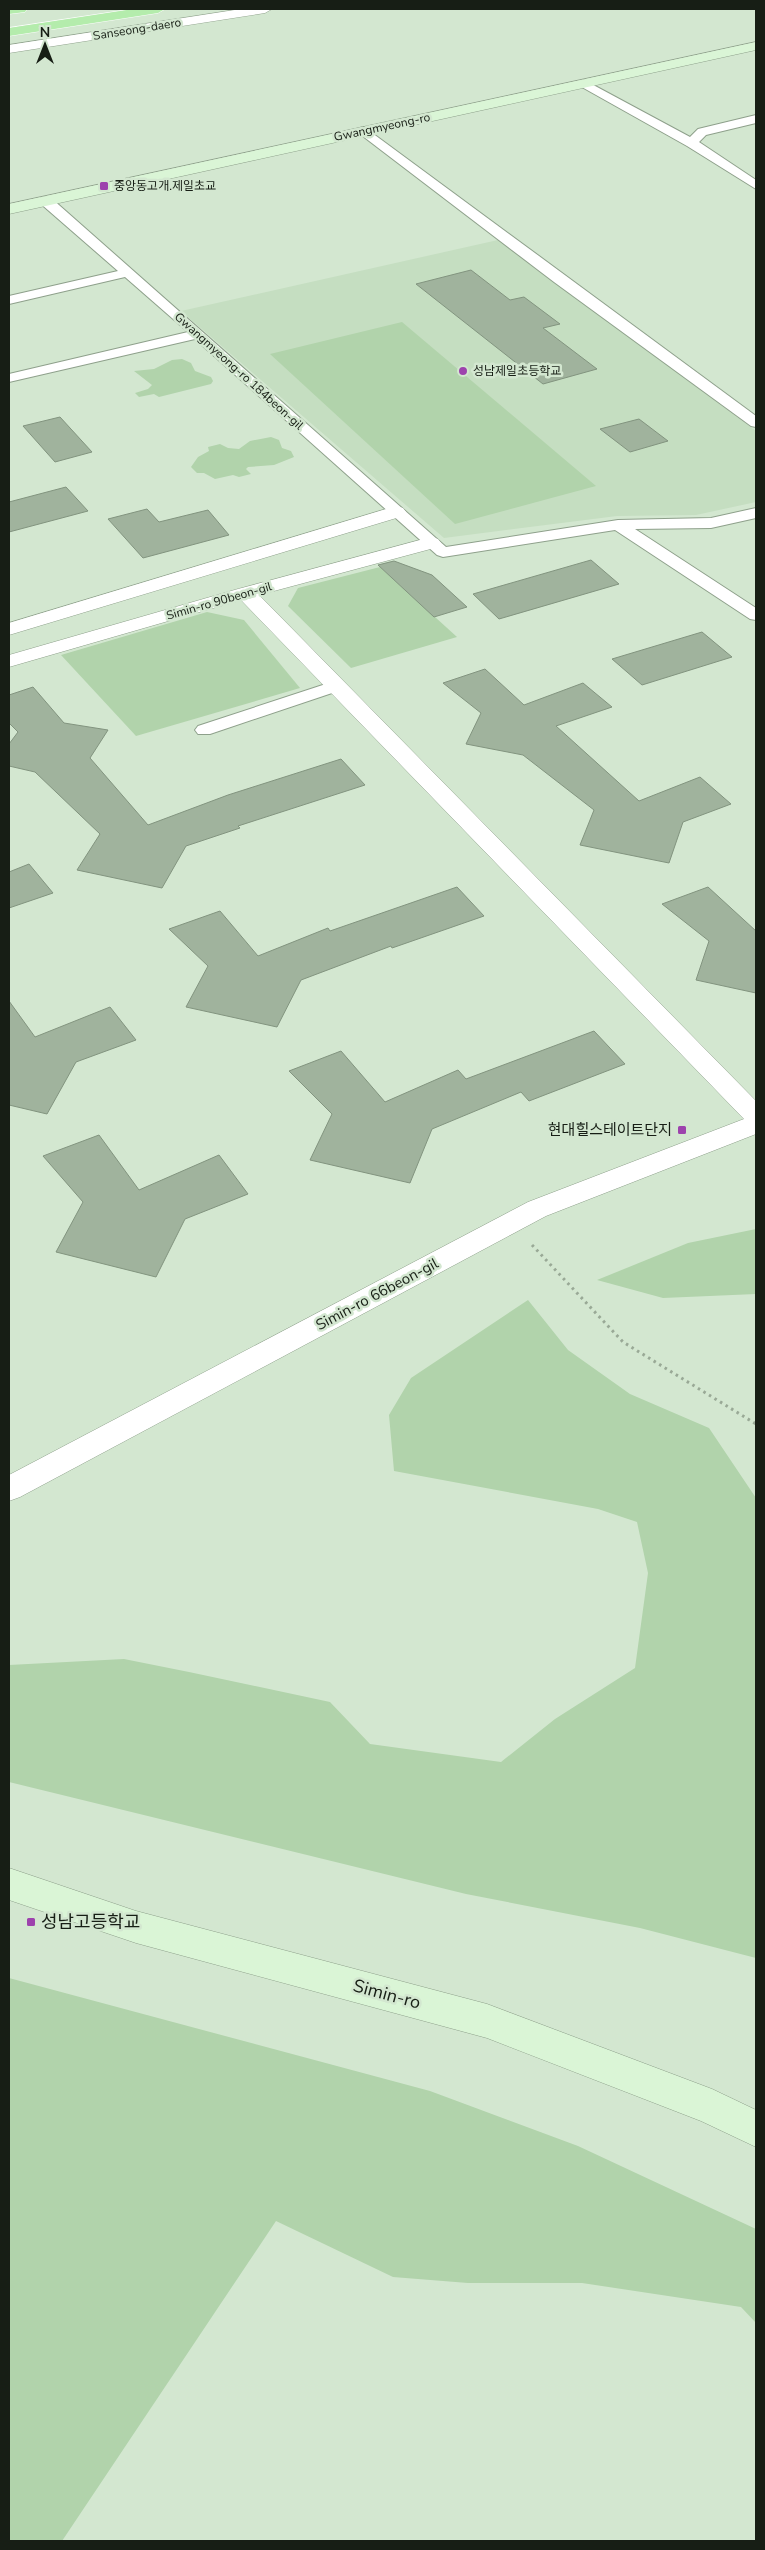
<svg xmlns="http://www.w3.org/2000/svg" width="765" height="2550" font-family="'Nunito Sans','Noto Sans KR',sans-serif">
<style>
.built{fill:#c5dec1}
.green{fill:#b1d3ab}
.building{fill:#a0b39d;stroke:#82947f}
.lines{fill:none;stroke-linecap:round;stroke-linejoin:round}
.lane-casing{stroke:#8ea08b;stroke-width:2}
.street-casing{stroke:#8ea08b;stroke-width:1}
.secondary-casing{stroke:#8ea08b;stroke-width:1}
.primary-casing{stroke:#fff;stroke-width:1}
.path{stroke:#99a996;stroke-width:3;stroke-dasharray:2.5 4;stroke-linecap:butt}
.lane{fill:#fff;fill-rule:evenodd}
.street{fill:#fff;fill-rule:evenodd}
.secondary{fill:#daf5d6;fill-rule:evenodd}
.primary{fill:#b4ecac;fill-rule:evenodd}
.poi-dot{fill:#9d42ad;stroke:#d3e7d0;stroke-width:2}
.labels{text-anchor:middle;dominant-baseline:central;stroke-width:5;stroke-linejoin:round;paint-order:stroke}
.far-street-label{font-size:12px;fill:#171e15;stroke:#d3e7d0}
.far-poi-label{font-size:12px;fill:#171e15;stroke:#d3e7d0;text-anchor:start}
.poi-label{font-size:15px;fill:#171e15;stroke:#d3e7d0;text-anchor:end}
.street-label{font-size:15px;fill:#171e15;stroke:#d3e7d0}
.near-poi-label{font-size:18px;fill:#171e15;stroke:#d3e7d0;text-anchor:start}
.near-street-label{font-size:18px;fill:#171e15;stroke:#d3e7d0}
</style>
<rect width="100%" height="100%" fill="#d3e7d0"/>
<path class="built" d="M498 240 756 431V502L696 515 617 516 444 538 181 311Z"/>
<g class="green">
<path d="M402 322 596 486 455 524 270 354Z"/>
<path d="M182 359 191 363 195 371 211 377 213 381 211 384 159 397 154 394 139 397 135 393 148 389 152 385 134 371 154 369 172 360Z"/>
<path d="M271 437 279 440 282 448 291 451 294 457 274 465 248 467 246 469 251 474 239 477 233 475 215 479 204 473H197L191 467 198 457 209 451 208 447 220 444 228 448 239 449 250 441Z"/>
<path d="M380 567 457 637 351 668 288 606 298 588Z"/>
<path d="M207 612 244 620 300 688 136 736 61 655Z"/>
<path d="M756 1229V1294L663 1298 597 1280 688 1243Z"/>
<path d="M528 1300 568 1350 630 1394 709 1428 756 1498V1958L640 1928 466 1894 9 1782V1665L124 1659 189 1672 330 1702 370 1744 501 1762 555 1719 635 1668 648 1573 637 1522 598 1509 394 1471 389 1415 411 1378Z"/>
<path d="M9 1978 430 2091 578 2146 756 2229V2323L741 2307 582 2283H468L393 2277 276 2221 62 2541H9Z"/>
</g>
<g class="building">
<path d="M471 270 510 300 524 297 560 324 543 328 597 369 543 384 416 284Z"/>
<path d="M60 417 92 452 55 462 23 426Z"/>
<path d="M639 419 668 441 630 452 600 429Z"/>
<path d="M66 487 88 511 9 532V502Z"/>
<path d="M147 509 159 522 208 510 229 535 143 558 108 519Z"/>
<path d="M591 560 619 584 499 619 473 594Z"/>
<path d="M394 561 432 575 467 607 434 617 378 565Z"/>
<path d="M702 632 732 657 642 685 612 659Z"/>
<path d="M485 669 524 705 583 683 612 707 556 726 639 801 700 777 731 804 683 822 669 863 580 845 594 810 523 755 466 744 481 713 443 683Z"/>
<path d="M33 687 64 723 108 730 90 758 148 825 228 795 341 759 365 785 238 826 240 828 186 846 162 888 77 870 100 834 35 772 9 766V744L18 732 9 723V695Z"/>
<path d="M29 864 53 893 9 908V872Z"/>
<path d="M457 887 484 916 392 948 391 946 301 980 277 1027 186 1007 208 966 169 929 220 911 258 956 328 928 330 931Z"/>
<path d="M708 887 756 931V993L696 980 709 941 662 904Z"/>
<path d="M9 1001 35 1037 110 1007 136 1040 76 1062 47 1114 9 1105Z"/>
<path d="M594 1031 625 1064 529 1101 521 1092 432 1129 410 1183 310 1160 332 1114 289 1071 341 1051 385 1102 458 1070 466 1079Z"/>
<path d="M99 1135 139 1190 219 1155 248 1194 185 1219 156 1277 56 1252 83 1202 43 1156Z"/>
</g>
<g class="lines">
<g class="lane-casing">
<g id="lane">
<path d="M584 80 690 137 698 129 756 115V123L706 135 699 142 756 180V189L687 146 580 86 578 84Z"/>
<path d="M364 127 756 416V427L751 426 554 282 360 134V128Z"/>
<path d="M46 197 51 198 446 547 618 520 711 518 756 508V518L711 528 635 529 756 608V620L750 619 615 530 443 557 437 555 195 339 9 382V374L188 332 125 277 9 304V296L118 271 41 204 40 201 41 198Z"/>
<path d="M335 681 341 682 344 686 341 690 210 734H198L195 730 198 726Z"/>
</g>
</g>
<g class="street-casing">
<g id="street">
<path d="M241 9H272L265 13 9 53V45Z"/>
<path d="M396 506 403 508 406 512 403 516 9 635V623Z"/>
<path d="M431 537 438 539 441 543 438 547 259 595 756 1101V1134L546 1216 20 1497 9 1501V1475L528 1202 744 1119 241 600 9 667V655L238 589Z"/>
</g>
</g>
<g class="secondary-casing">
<g id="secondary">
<path d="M756 42V50L9 214V204Z"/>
<path d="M9 1868 136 1911 487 2004 712 2089 756 2110V2147L701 2121 487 2038 136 1943 9 1900Z"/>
</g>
</g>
<g class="primary-casing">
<g id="primary">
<path d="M9 9H27L25 12 9 14Z"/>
<path d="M133 9H165L158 13 9 36V28Z"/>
</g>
</g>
<path class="path" d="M532 1245 623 1342 756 1424"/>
<use href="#lane" class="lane"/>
<use href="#street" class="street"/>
<use href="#secondary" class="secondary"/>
<use href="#primary" class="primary"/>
</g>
<g class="poi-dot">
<rect x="99" y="181" width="10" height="10" rx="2.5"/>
<circle cx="463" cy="371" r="5"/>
<rect x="677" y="1125" width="10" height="10" rx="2.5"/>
<rect x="26" y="1917" width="10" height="10" rx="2.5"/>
</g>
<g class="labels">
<g class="far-street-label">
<text transform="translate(137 29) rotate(-9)">Sanseong-daero</text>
<text transform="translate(382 127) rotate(-12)">Gwangmyeong-ro</text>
<text transform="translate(239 371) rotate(42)">Gwangmyeong-ro 184beon-gil</text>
<text transform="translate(219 601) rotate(-16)">Simin-ro 90beon-gil</text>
</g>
<g class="far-poi-label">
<text x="114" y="186">중앙동고개.제일초교</text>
<text x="473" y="371">성남제일초등학교</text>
</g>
<g class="poi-label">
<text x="672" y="1130">현대힐스테이트단지</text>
</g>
<g class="street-label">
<text transform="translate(377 1294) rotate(-28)">Simin-ro 66beon-gil</text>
</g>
<g class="near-poi-label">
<text x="41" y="1922">성남고등학교</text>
</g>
<g class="near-street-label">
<text transform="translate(387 1994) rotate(15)">Simin-ro</text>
</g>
</g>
<rect width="765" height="2550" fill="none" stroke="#171e15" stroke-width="20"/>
<g transform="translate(45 45)" stroke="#d3e7d0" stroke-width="4" paint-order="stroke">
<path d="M0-4L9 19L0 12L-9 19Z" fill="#171e15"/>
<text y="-8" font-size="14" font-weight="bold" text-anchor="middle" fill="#171e15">N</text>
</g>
</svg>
